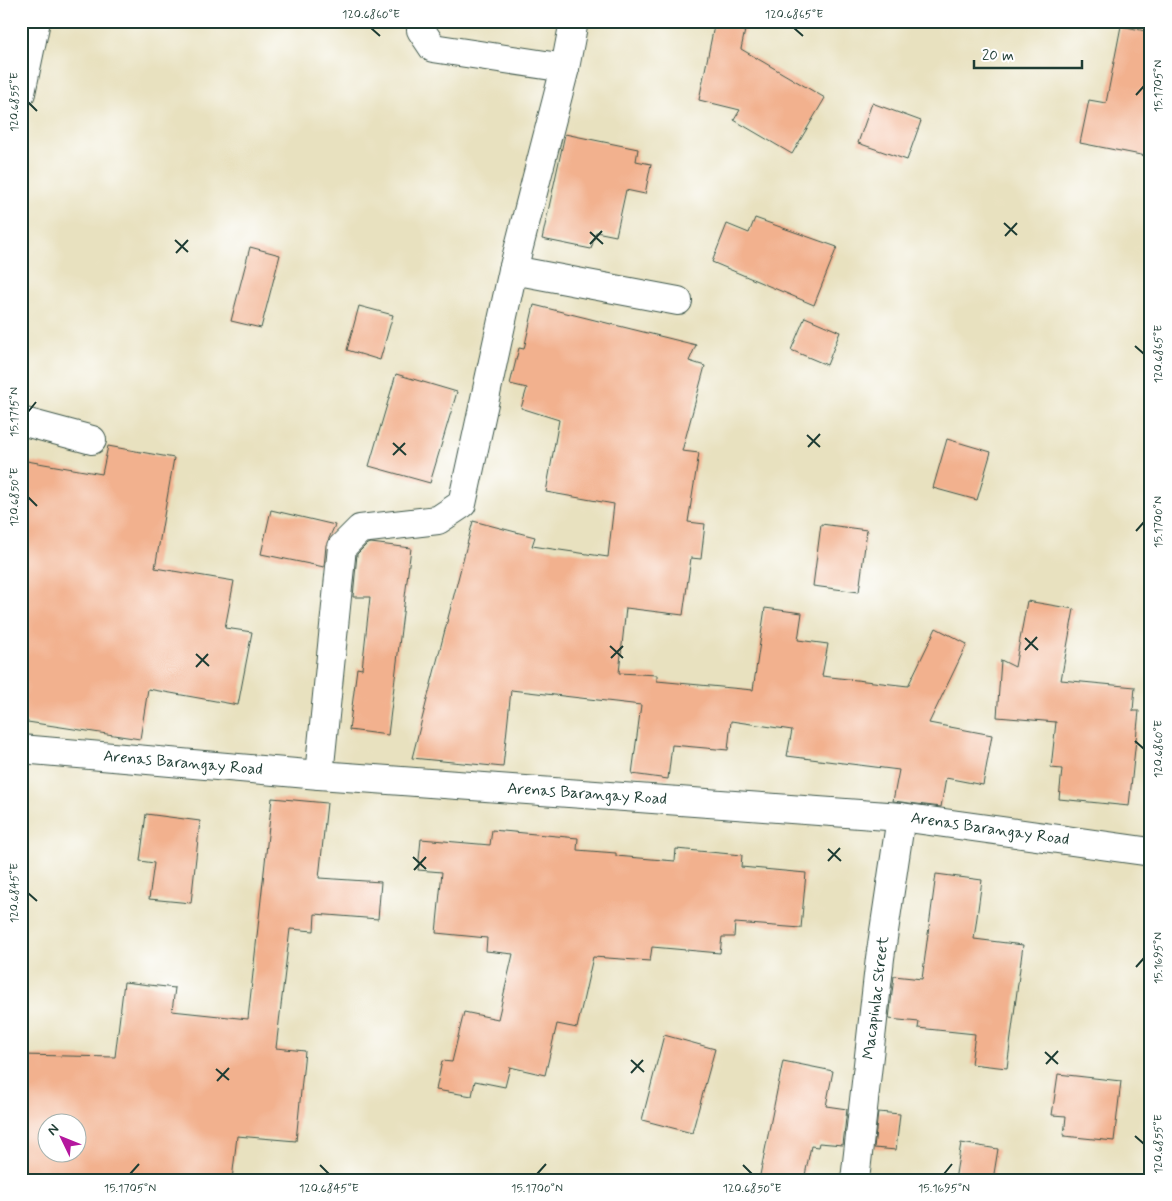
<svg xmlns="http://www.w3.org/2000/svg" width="1172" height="1201" font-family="Mynerve,sans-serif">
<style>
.building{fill:#f2b18e;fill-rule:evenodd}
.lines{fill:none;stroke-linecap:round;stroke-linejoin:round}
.minor-casing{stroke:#3d5649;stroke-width:30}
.minor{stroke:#fff;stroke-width:28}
.ticks{fill:none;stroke:#1f3d34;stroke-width:2}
.labels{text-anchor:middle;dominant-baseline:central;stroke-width:4.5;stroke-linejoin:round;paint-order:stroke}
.street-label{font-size:16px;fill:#1f3d34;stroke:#fff}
.neatline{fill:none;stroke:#1f3d34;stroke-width:2}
.ticks-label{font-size:12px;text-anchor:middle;fill:#1f3d34}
</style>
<rect width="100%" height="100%" fill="#fff"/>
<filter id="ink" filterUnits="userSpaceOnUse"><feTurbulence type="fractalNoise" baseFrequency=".02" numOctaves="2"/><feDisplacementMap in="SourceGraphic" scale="10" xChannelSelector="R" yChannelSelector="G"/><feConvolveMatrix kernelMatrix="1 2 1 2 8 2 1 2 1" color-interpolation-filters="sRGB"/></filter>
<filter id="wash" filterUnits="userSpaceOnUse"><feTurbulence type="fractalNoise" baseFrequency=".0096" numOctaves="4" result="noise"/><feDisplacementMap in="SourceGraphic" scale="20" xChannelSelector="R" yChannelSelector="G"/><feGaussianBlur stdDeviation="1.12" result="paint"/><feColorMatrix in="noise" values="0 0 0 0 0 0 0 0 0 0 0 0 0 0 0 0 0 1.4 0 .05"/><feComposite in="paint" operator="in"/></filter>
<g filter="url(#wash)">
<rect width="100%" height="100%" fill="#e8e1bf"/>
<g id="blocks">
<g class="building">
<path d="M715 21H747L741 49 825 98 792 154 734 120 740 110 699 100Z"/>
<path d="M1121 26 1151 32V157L1080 143 1089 100 1106 103Z"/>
<path d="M872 103 921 121 907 160 858 143Z"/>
<path d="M565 134 638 149 636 161 651 164 645 194 626 190 616 236 596 232 591 249 542 239Z"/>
<path d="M755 218 837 247 814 305 712 262 727 224 749 233Z"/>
<path d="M250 247 280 255 261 328 231 321Z"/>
<path d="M534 305 696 345 689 361 705 366 682 451 699 453 688 522 705 524 701 559 691 558 683 615 626 608 619 673 657 675V681L753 690 765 608 802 613 798 640 828 644 822 676 908 686 936 628 967 644 929 723 992 735 983 785 946 778 941 807 893 801 899 770 787 756 792 730 731 721 728 750 672 745 668 779 632 774 641 705 511 690 503 767 412 758 473 521 535 537 532 546 608 557 614 504 546 492 559 420 521 408 527 388 510 384 519 348 524 349Z"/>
<path d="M359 306 393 315 380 360 347 350Z"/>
<path d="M805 317 840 332 827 365 791 350Z"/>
<path d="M396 374 457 392 430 483 369 466Z"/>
<path d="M947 439 991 452 977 500 933 488Z"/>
<path d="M108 446 174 458 155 568 234 581 225 628 252 632 238 705 148 689 140 739 21 721V460L102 474Z"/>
<path d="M271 510 335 525 326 545 324 567 261 554Z"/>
<path d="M821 524 867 530 859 592 813 586Z"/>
<path d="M371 543 411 548 388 735 349 730 357 668 362 669 370 597H353L357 554 367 544Z"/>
<path d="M1027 601 1074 609 1061 680 1135 687 1133 711H1139L1129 806 1059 799 1062 769 1051 768 1056 722 997 717 1001 660 1015 667Z"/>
<path d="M272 798 327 803 319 878 381 882 378 919 315 914 314 931 290 929 276 1048 305 1051 296 1141 237 1136 232 1180H21V1055L115 1057 124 982 175 988 172 1011 248 1019ZM48 1124H78V1154H48Z"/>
<path d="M146 814 200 821 191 903 149 899 154 863 140 861Z"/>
<path d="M492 830 578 838 577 850 616 853V856L675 861 676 849 742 855 741 867 806 873 801 928 735 923 734 937H722L720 953 652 947 650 961 593 957 577 1028 557 1024 545 1075 510 1067 505 1087 475 1081 472 1096 436 1090 442 1061 452 1062 464 1012 498 1019 513 954 486 951 487 938 436 933 442 872 418 870 421 839 490 845Z"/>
<path d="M936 874 982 880 974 939 1023 945 1007 1068 971 1064 975 1034 918 1028 919 1022 889 1019 894 976 922 979Z"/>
<path d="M664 1035 715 1049 692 1133 642 1120Z"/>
<path d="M783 1061 833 1071 826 1106 847 1109 843 1145 819 1143 818 1147 811 1146 804 1180H759Z"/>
<path d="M1058 1074 1121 1081 1114 1141 1064 1136 1066 1116 1052 1115Z"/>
<path d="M878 1112 900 1114 896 1150 874 1148Z"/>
<path d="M961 1143 998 1149 993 1180H955Z"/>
</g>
</g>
</g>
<g filter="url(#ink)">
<use href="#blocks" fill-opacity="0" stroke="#3d5649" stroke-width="1"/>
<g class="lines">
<g class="minor-casing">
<g id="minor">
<path d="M423 21 421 30 433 48 565 68"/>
<path d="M21 93 36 21"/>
<path d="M513 270 678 301"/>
<path d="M21 421 92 440"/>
<path d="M21 749 319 775 901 817 1151 852"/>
<path d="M319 775 342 547 360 529 438 520 462 504 513 270 565 68 574 21"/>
<path d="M855 1180 880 958 901 817"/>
</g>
</g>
<use href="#minor" class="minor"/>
</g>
</g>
<path class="ticks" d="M371 28 380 36M794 28 803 36M1136 95 1144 86M28 102 37 111M1004 223 1017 235M590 232 603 244M1005 236 1017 223M175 240 188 252M590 244 602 231M176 253 188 240M1135 346 1144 354M28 412 36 402M807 435 820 447M393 443 406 455M808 447 820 434M393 455 405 443M28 497 37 506M1136 531 1144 522M1025 638 1038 650M610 646 623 658M1025 650 1037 637M196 654 209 666M611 658 623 646M196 667 208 654M1135 741 1144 749M828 849 841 861M413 857 426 869M828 861 840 848M414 870 426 857M28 893 37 901M1136 967 1144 958M1045 1052 1058 1064M631 1060 644 1072M1046 1064 1058 1051M216 1069 229 1080M631 1073 643 1060M217 1081 229 1068M1135 1136 1144 1144M320 1165 329 1174M743 1165 752 1174M130 1174 139 1164M537 1174 546 1164M944 1174 952 1164"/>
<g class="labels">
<g class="street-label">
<text transform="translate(183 763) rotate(5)">Arenas Barangay Road</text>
<text transform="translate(587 794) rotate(4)">Arenas Barangay Road</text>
<text transform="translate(990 829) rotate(8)">Arenas Barangay Road</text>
<text transform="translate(876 998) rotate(-83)">Macapinlac Street</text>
</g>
</g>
<rect width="1172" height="1201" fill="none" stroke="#fff" stroke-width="55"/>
<g transform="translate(62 1138) rotate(313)"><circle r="24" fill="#ffffff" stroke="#a5b1ae"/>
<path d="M0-4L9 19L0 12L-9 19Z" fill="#b5179e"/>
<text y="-8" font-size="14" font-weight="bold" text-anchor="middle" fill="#1f3d34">N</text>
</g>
<path d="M974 60v8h108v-8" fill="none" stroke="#1f3d34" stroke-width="2.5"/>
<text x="982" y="60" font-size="15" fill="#1f3d34" stroke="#ffffff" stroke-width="4" paint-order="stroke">20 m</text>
<rect x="28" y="28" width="1116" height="1146" class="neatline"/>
<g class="ticks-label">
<text x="371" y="18">120.6860°E</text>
<text x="794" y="18">120.6865°E</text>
<text transform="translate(1158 86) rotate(-90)" y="4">15.1705°N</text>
<text transform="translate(14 102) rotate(-90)" y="4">120.6855°E</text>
<text transform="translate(1158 354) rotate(-90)" y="4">120.6865°E</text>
<text transform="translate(14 412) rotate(-90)" y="4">15.1715°N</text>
<text transform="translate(14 497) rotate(-90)" y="4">120.6850°E</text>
<text transform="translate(1158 522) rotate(-90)" y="4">15.1700°N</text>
<text transform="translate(1158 749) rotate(-90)" y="4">120.6860°E</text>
<text transform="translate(14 893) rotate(-90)" y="4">120.6845°E</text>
<text transform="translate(1158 958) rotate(-90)" y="4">15.1695°N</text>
<text transform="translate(1158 1144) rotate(-90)" y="4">120.6855°E</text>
<text x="130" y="1192">15.1705°N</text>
<text x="329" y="1192">120.6845°E</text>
<text x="537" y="1192">15.1700°N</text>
<text x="752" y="1192">120.6850°E</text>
<text x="944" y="1192">15.1695°N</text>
</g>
</svg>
